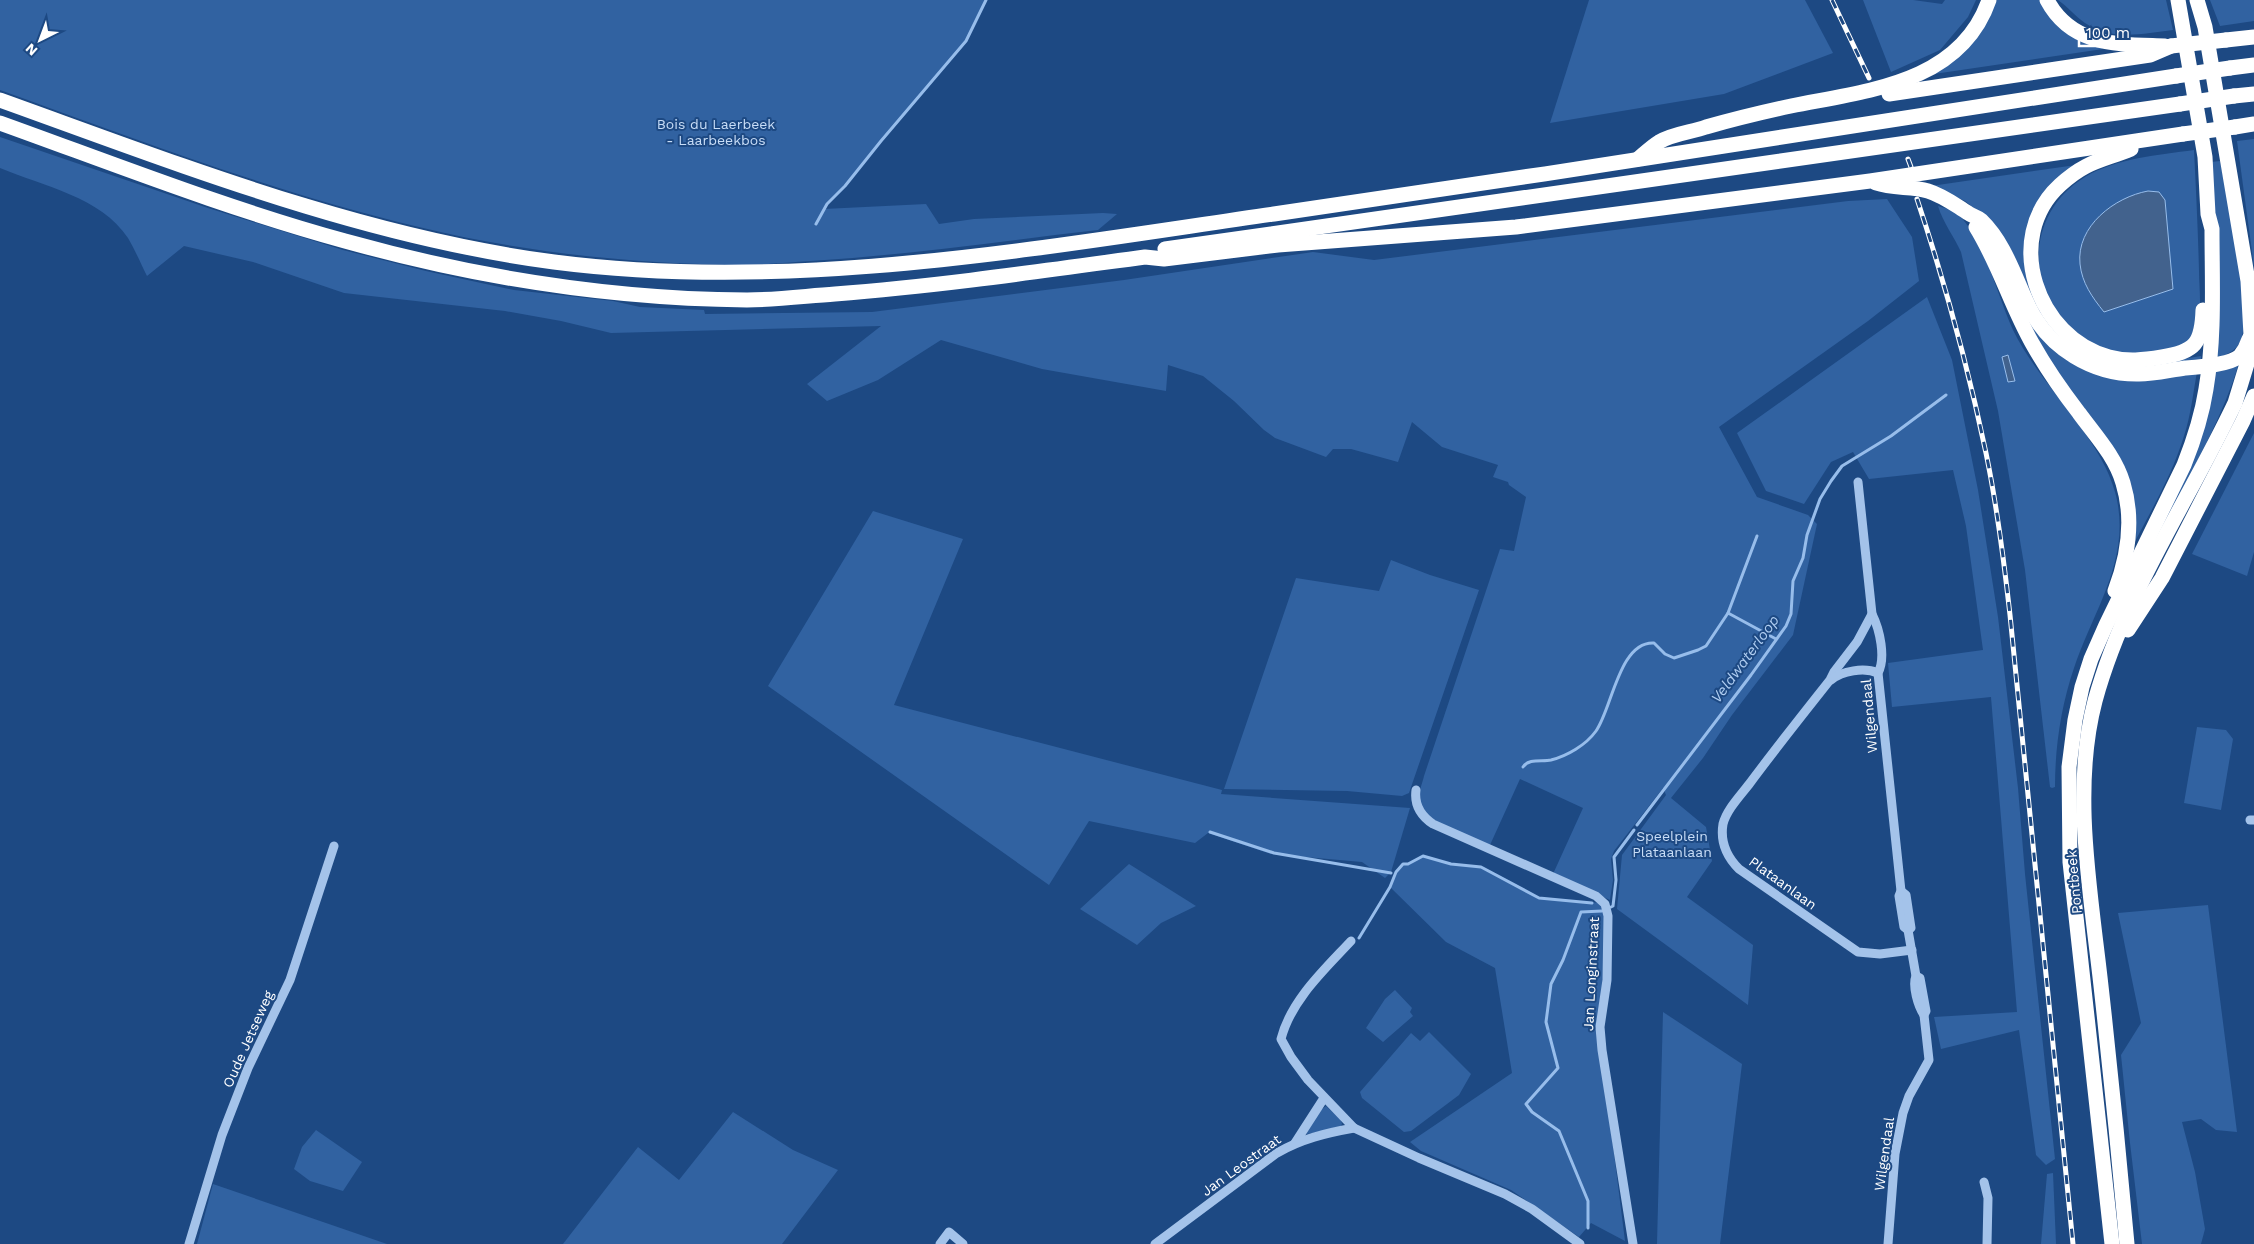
<svg xmlns="http://www.w3.org/2000/svg" width="2254" height="1244" font-family="'Work Sans',sans-serif">
<style>
.green{fill:#3162a1}
.water{fill:#42628d;stroke:#97bdeb}
.lines{fill:none;stroke-linecap:round;stroke-linejoin:round}
.stream{stroke:#97bdeb;stroke-width:3}
.minor{stroke:#a4c3ea;stroke-width:9}
.highway{stroke:#fff;stroke-width:15}
.rail-casing{stroke:#fff;stroke-width:5}
.rail{stroke:#1d4983;stroke-width:3;stroke-dasharray:9;stroke-linecap:butt}
.highway-bridge{stroke:#fff;stroke-width:15}
.labels{text-anchor:middle;dominant-baseline:central;stroke-width:4;stroke-linejoin:round;paint-order:stroke}
.park-label{font-size:14px;fill:#c8ddf7;stroke:#1d4983}
.street-label{font-size:14px;fill:#fff;stroke:#1d4983}
.water-label{font-size:15px;font-style:italic;fill:#afcdf1;stroke:#1d4983}
</style>
<rect width="100%" height="100%" fill="#1d4983"/>
<g class="green">
<path d="M0 0H986L966 41 881 141 845 186 824 209 926 204 939 224 974 219 1103 213 1117 214 1098 230C1002 241 907 255 811 261 789 262 766 265 744 265 635 264 525 253 419 227 276 193 138 140 0 90Z"/>
<path d="M1589 0H1805L1833 53 1724 94 1550 123Z"/>
<path d="M1863 0H1913L1942 4 1945 0H1976L1968 17 1940 50 1891 72Z"/>
<path d="M1997 0H2042L2103 49 1934 74 1994 6Z"/>
<path d="M2058 0H2166L2173 30C2144 33 2113 42 2085 23 2075 16 2068 7 2058 0Z"/>
<path d="M2210 0H2254V21L2220 26Z"/>
<path d="M0 137 208 208 343 250 426 271 514 290 613 301 640 307 704 310 705 314 872 312 1124 280 1313 252 1374 260 1848 201 1887 199 1912 237 1919 281 1868 321 1719 427 1757 497 1808 515 1817 524 1793 635 1732 715 1703 758 1671 798 1706 827 1712 861 1687 897 1753 945 1748 1005 1617 909 1622 855 1666 795 1663 788 1614 851 1611 859 1613 880 1610 900 1553 874 1583 808 1520 779 1490 845C1468 836 1429 828 1420 803 1417 795 1422 785 1424 776L1500 549 1514 551 1526 497 1509 485 1508 482 1493 477 1498 465 1442 447 1412 422 1398 462 1351 449H1333L1326 457 1275 438 1264 430 1234 401 1203 376 1168 365 1166 391 1042 369 941 340 878 380 827 401 807 384 881 326 611 333 561 321 505 311 344 293 253 262 184 246 147 276C141 264 135 250 128 238 101 197 43 186 0 168Z"/>
<path d="M2254 139V266L2237 141Z"/>
<path d="M2194 150C2196 190 2198 230 2199 271 2199 289 2203 314 2195 331 2188 347 2171 351 2154 352 2135 353 2117 355 2099 347 2027 316 2016 219 2085 177 2117 158 2158 155 2194 150Z"/>
<path d="M2220 161C2227 197 2252 311 2241 340 2236 352 2225 355 2214 359L2211 162Z"/>
<path d="M2076 165 2066 174 2027 253 2063 336 2151 364 2201 356V361L2160 367 2052 334 1979 212 1965 201 1931 186Z"/>
<path d="M1938 206C1944 208 1954 210 1958 214 1985 241 1997 295 2013 330 2039 384 2100 436 2115 492 2133 557 2094 609 2074 668 2061 706 2055 747 2055 787L2052 788 2050 787 2025 570 1998 411 1961 252C1954 236 1943 223 1938 206Z"/>
<path d="M1927 297 1952 360 1978 490 1998 617 2018 788 2025 874 2055 1159 2046 1165 2036 1155 2019 1030 1941 1049 1934 1017 2017 1012 1991 697 1892 707 1888 663 1983 650 1966 526 1953 470 1869 479 1853 452 1831 462 1804 504 1766 491 1737 433Z"/>
<path d="M2028 319 2039 333 2197 372C2193 393 2191 415 2184 436 2172 475 2151 511 2132 547V499L2065 382 2037 343Z"/>
<path d="M2239 363C2221 423 2185 483 2157 539L2213 370Z"/>
<path d="M2254 433V552L2247 576 2192 554Z"/>
<path d="M873 511 963 539 894 705 1222 790 1221 794 1410 808 1391 872 1385 878 1362 862 1271 854 1208 833 1195 843 1089 821 1049 885 768 686Z"/>
<path d="M1391 560 1430 575 1479 590 1409 793 1402 796 1347 791 1224 789 1296 578 1379 591Z"/>
<path d="M2197 727 2226 730 2233 739 2221 810 2184 803Z"/>
<path d="M1423 856 1451 864 1481 867 1539 898 1601 903 1605 908 1603 978 1598 1026 1625 1241 1591 1223 1579 1237 1511 1190 1421 1151 1410 1142 1512 1073 1495 968 1446 942 1390 887 1396 872 1403 864H1408Z"/>
<path d="M1129 864 1196 906 1161 923 1137 945 1080 909Z"/>
<path d="M2208 905 2237 1132 2216 1130 2201 1119 2182 1122 2195 1172 2205 1229 2201 1244H2142L2130 1143 2121 1055 2141 1023 2118 913Z"/>
<path d="M1395 990 1412 1008 1410 1012 1413 1016 1383 1042 1366 1028 1385 999Z"/>
<path d="M1663 1012 1742 1064 1720 1244H1657Z"/>
<path d="M1429 1032 1471 1074 1459 1095 1411 1131 1404 1132 1362 1098 1360 1092 1411 1033 1420 1041Z"/>
<path d="M1326 1106 1341 1120 1342 1124 1340 1127 1307 1134 1306 1133 1321 1110Z"/>
<path d="M733 1112 793 1150 838 1170 782 1244H563L638 1147 679 1180Z"/>
<path d="M316 1130 362 1162 343 1191 310 1181 294 1169 302 1147Z"/>
<path d="M2053 1173 2056 1244H2041L2047 1174Z"/>
<path d="M213 1184 387 1244H197Z"/>
</g>
<g class="water">
<path d="M2148 191 2159 192 2165 200 2173 289 2104 312C2092 297 2082 283 2080 264 2076 226 2115 197 2148 191Z"/>
<path d="M2008 355 2015 381 2008 382 2002 357Z"/>
</g>
<g class="lines">
<g class="stream">
<path d="M816 224 827 204 845 186 881 141 966 41 986 0"/>
<path d="M1728 613 1757 536"/>
<path d="M1523 767C1529 758 1542 762 1551 760 1567 756 1586 745 1596 731 1612 709 1619 641 1654 643L1665 654 1674 658 1698 650 1706 646 1728 613 1776 639"/>
<path d="M1637 825 1751 675 1786 626 1791 614 1793 581 1803 558 1807 535 1820 499 1831 481 1842 466 1891 436 1946 395"/>
<path d="M1210 832 1274 853 1391 873"/>
<path d="M1611 907 1613 906 1616 880 1614 857 1634 830"/>
<path d="M1359 938 1390 887 1396 872 1403 864H1408L1423 856 1451 864 1481 867 1539 898 1592 903"/>
<path d="M1588 1228V1201L1559 1131 1532 1112 1526 1104 1558 1068 1546 1022 1551 984 1563 960 1581 912 1602 911"/>
</g>
<g class="minor">
<path d="M1858 482 1872 614C1880 630 1886 658 1878 673L1901 891 1899 896 1904 927 1908 930"/>
<path d="M1872 614 1857 642 1834 672 1830 680C1803 714 1776 748 1750 783 1741 795 1727 809 1723 824 1720 842 1727 857 1739 869L1858 952 1880 954 1912 950"/>
<path d="M1831 680C1842 671 1864 667 1878 673"/>
<path d="M1416 790C1414 805 1421 816 1433 824L1596 896 1605 904 1608 916 1607 980 1600 1027 1602 1050 1633 1244"/>
<path d="M2250 820H2254"/>
<path d="M1901 891 1906 895 1911 928 1908 930 1916 976C1912 986 1918 1006 1924 1015"/>
<path d="M1351 941C1325 969 1291 1000 1281 1039L1291 1057 1308 1080 1354 1128 1419 1158 1505 1194 1532 1209 1580 1244"/>
<path d="M1295 1143 1324 1098"/>
<path d="M1984 1182 1988 1198 1987 1244"/>
<path d="M189 1244 222 1135 248 1068 290 980 334 846"/>
<path d="M940 1244 949 1232 963 1244"/>
<path d="M1155 1244 1277 1153C1301 1139 1326 1133 1354 1128"/>
<path d="M1888 1244 1895 1154 1903 1113 1909 1096 1929 1060 1924 1015 1926 1011 1920 978 1916 976"/>
</g>
<g class="highway">
<path d="M2047 0C2072 47 2119 44 2165 46"/>
<path d="M2226 40 2254 37"/>
<path d="M2230 68 2254 65"/>
<path d="M1889 94 2150 55 2171 46"/>
<path d="M2234 96 2254 94"/>
<path d="M0 100C181 165 363 237 554 262 794 293 1037 248 1274 214 1575 170 1876 124 2176 76"/>
<path d="M0 123C114 164 228 209 345 241 474 277 613 299 747 300 776 300 806 296 835 294 939 286 1042 271 1145 257L1164 259 1278 245 1516 227 1870 181 2183 134"/>
<path d="M2235 127 2254 124"/>
<path d="M2131 149C2101 161 2086 161 2060 185 2002 238 2037 338 2109 357 2127 362 2144 360 2162 357 2195 352 2202 343 2203 310"/>
<path d="M1638 159C1645 153 1651 147 1659 142 1671 134 1692 132 1706 127 1734 119 1763 112 1791 106 1865 91 1960 84 1989 0"/>
<path d="M1876 183C1893 189 1911 186 1928 191 1944 196 1955 205 1968 213 1972 216 1978 217 1981 220 2005 243 2015 278 2029 307 2049 348 2093 375 2139 374 2154 374 2170 370 2185 368 2199 367 2229 365 2240 356 2244 351 2247 345 2249 339"/>
<path d="M1976 227C1999 264 2011 306 2032 343 2046 368 2062 391 2079 413 2095 435 2115 456 2123 483 2134 519 2128 557 2115 591"/>
<path d="M1165 249 2180 104"/>
<path d="M2128 630 2162 578 2243 421 2254 396"/>
<path d="M2112 1244 2070 862 2069 767 2075 720 2082 687 2091 659 2106 625 2184 465C2194 440 2202 415 2206 389 2215 336 2212 282 2212 229L2208 214 2205 157 2178 0"/>
<path d="M2127 1244C2119 1155 2110 1066 2100 977 2090 889 2072 788 2095 701 2124 595 2188 502 2235 403L2250 354 2251 335 2248 281 2205 27 2197 0"/>
</g>
<g class="rail-casing">
<g id="rail">
<path d="M1832 0 1869 78"/>
<path d="M1908 159 1911 167"/>
<path d="M1917 199C1945 283 1968 367 1986 453 1997 506 2004 561 2010 615L2073 1244"/>
</g>
</g>
<use href="#rail" class="rail"/>
<g class="highway-bridge">
<path d="M2171 46 2226 40"/>
<path d="M2176 76 2230 68"/>
<path d="M2180 104 2234 96"/>
<path d="M2183 134 2235 127"/>
</g>
</g>
<g class="labels">
<g class="park-label">
<text x="716" y="124">Bois du Laerbeek<tspan x="716" dy="16">- Laarbeekbos</tspan></text>
<text x="1672" y="836">Speelplein<tspan x="1672" dy="16">Plataanlaan</tspan></text>
</g>
<g class="street-label">
<text transform="translate(1869 716) rotate(-95)">Wilgendaal</text>
<text transform="translate(2074 882) rotate(-95)">Pontbeek</text>
<text transform="translate(1783 883) rotate(36)">Plataanlaan</text>
<text transform="translate(1591 974) rotate(-87)">Jan Longinstraat</text>
<text transform="translate(248 1039) rotate(-66)">Oude Jetseweg</text>
<text transform="translate(1884 1154) rotate(-82)">Wilgendaal</text>
<text transform="translate(1241 1165) rotate(-36)">Jan Leostraat</text>
</g>
<g class="water-label">
<text transform="translate(1745 659) rotate(-54)">Veldwaterloop</text>
</g>
</g>
<g transform="translate(40 40) rotate(222)" stroke="#1d4983" stroke-width="4" paint-order="stroke">
<path d="M0-4L9 19L0 12L-9 19Z" fill="#ffffff"/>
<text y="-8" font-size="14" font-weight="bold" text-anchor="middle" fill="#ffffff">N</text>
</g>
<path d="M2079 38v8h145v-8" fill="none" stroke="#ffffff" stroke-width="2.5"/>
<text x="2086" y="38" font-size="15" fill="#ffffff" stroke="#1d4983" stroke-width="4" paint-order="stroke">100 m</text>
</svg>
